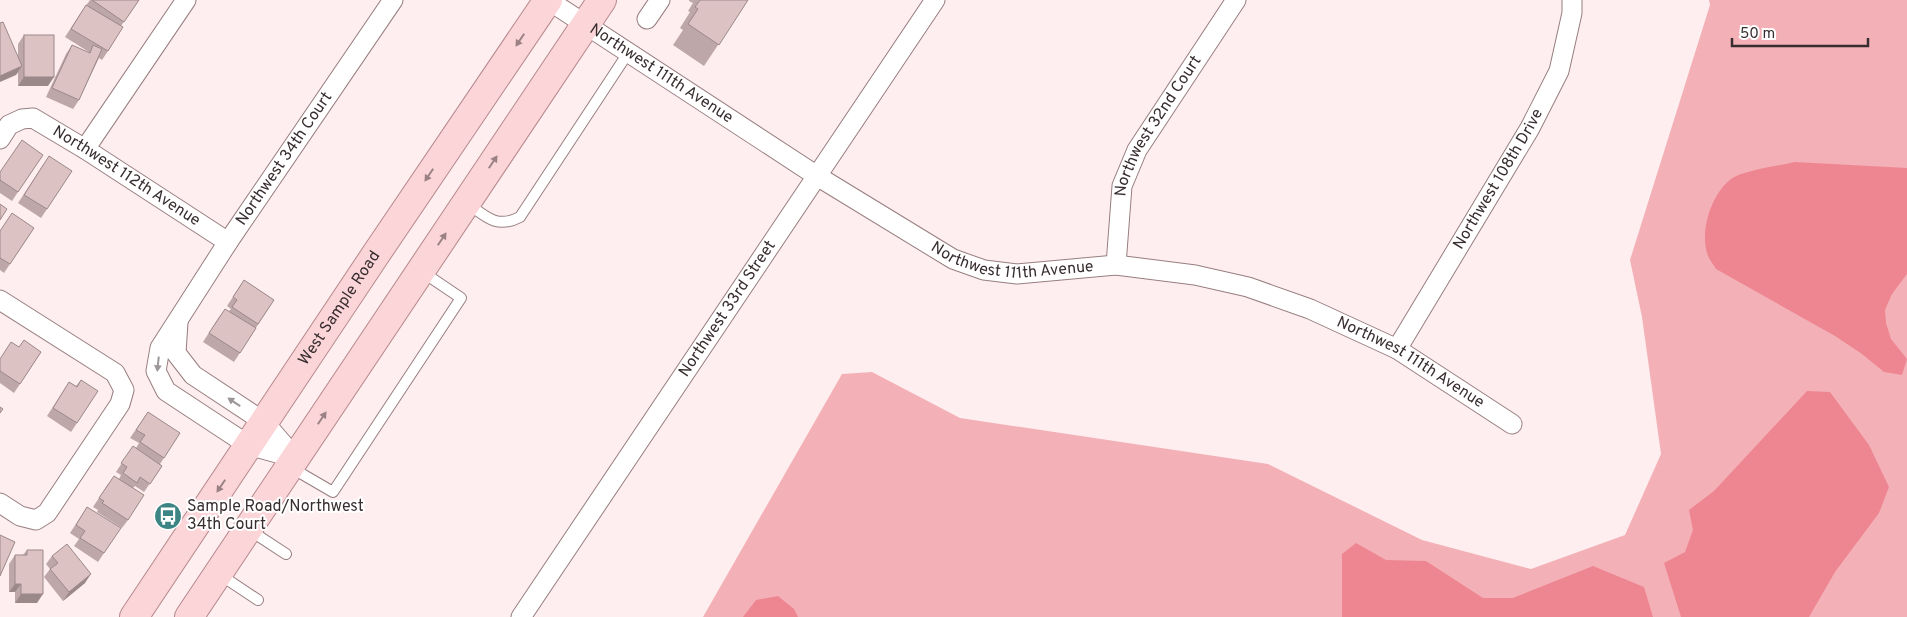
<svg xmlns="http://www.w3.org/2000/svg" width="1907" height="617" font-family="Overpass,sans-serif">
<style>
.green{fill:#f3b1b7}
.water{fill:#ee8692}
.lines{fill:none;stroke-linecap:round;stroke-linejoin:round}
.lane-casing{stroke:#977e80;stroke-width:12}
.street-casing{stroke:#977e80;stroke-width:21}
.primary-casing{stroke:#b5888c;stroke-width:30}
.lane{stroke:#fff;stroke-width:10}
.street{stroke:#fff;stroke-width:19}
.primary{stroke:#fbd5d8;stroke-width:28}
.wall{fill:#bea7a9}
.shaded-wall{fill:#9b8889}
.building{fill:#ddc2c4;stroke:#9b8889}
.oneway{fill:#9a8284}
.oneway2{fill:#9c9697}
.labels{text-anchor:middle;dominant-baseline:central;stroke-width:4;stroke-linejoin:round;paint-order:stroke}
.street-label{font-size:16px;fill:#382e2f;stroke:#fff}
.poi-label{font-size:16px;fill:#382e2f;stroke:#fff;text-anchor:start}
</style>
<rect width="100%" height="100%" fill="#ffeeef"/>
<path class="green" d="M1709 0H1907V617H703L842 374 872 372 960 418 1268 464 1422 540 1531 569 1625 535 1661 454 1642 317 1630 260 1710 5Z"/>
<g class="water">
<path d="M1795 162 1907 168V274L1892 294 1885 310 1886 323 1891 339 1907 359 1902 375 1884 372 1862 354 1835 336 1716 269C1714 265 1710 261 1708 256 1699 233 1711 194 1731 179 1744 170 1779 166 1795 162Z"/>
<path d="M1807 391 1830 392 1869 445 1889 487 1879 513 1835 572 1809 617H1681L1664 563 1685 552 1693 530 1689 510 1714 491Z"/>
<path d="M1356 543 1386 560 1426 561 1483 598H1513L1593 566 1644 587 1653 617H1342V554Z"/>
<path d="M778 596 794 609 798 617H743L756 600Z"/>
</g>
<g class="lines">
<g class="lane-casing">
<g id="lane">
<path d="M467 203C486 217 497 229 520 217L628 53"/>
<path d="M290 467 333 492 461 298 421 271"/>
<path d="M248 529 286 554"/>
<path d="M219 574 258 600"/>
</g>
</g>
<g class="street-casing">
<g id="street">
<path id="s1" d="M548 0 817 176 953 259 984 270 1017 274 1116 265 1195 275 1248 287 1310 309 1397 349 1512 424"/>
<path d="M647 19 660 0"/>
<path id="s2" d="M0 139 9 125 22 119 33 118 85 149 228 242"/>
<path d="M85 149 186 0"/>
<path id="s3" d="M1116 265 1122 186 1137 150 1236 0"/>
<path d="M0 300 115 373 124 390 120 404 47 513 36 520 20 516 0 503"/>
<path d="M178 322 176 353 193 375 264 422 295 458"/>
<path id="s4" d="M1397 349 1530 128 1559 71 1572 13V0"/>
<path id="s5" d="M295 458 248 445 166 391 156 371 160 348 228 242 393 0"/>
<path id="s6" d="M521 617 935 0"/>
</g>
</g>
<g class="primary-casing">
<g id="primary">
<path id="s7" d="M134 617 378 251 548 0"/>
<path d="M189 617 602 0"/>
</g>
</g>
<use href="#lane" class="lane"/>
<use href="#street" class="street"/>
<use href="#primary" class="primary"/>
</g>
<g class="wall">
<path d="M90 0H139L121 26 108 51 102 60 99 58 79 100 73 109 46 97 66 54 72 45 88 53 89 52 65 37 80 14Z"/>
<path d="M689 0H748L704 66 673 45 683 30 680 28 690 12 688 11 693 3 689 1Z"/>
<path d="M24 35 48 86H18V72L16 75 18 57V44Z"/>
<path d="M43 165 47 209 41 218 18 203Z"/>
<path d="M0 172 18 192 12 201 0 193Z"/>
<path d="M34 228 4 273 0 270V230Z"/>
<path d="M244 280 274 300 234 362 203 342 219 317 229 311 231 309 227 306Z"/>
<path d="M19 347 41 352 14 393 0 383V359Z"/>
<path d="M81 380 77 423 71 432 47 416 69 382 76 386Z"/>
<path d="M148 412 164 458 160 464 162 466 144 492 135 486 133 488 128 520 122 528 97 512 98 510 93 507 108 484 119 479 121 475 116 472 133 446 136 448 139 443 130 438Z"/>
<path d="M87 507 104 553 98 562 74 546 79 539 70 533Z"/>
<path d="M27 550 37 603H15V592H9V564L15 555H23Z"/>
<path d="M52 556 85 583 63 601 44 577 50 569 46 564Z"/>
</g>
<g class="shaded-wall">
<path d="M22 66 16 75 0 82V76Z"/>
<path d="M24 77H54L48 86H18Z"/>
<path d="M91 574 85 583 63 601 69 592Z"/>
<path d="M15 584H21L15 592H9Z"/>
<path d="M21 594H43L37 603H15Z"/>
</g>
<g class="building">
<path d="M92 0H139L124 22Z"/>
<path d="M700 0H748L719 45 688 24 698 9 695 7Z"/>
<path d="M86 5 123 27 108 51 71 29Z"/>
<path d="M3 22 22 66 0 76V23Z"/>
<rect x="24" y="35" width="30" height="42"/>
<path d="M72 45 90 53 93 45 102 49 79 100 52 88Z"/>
<path d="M22 140 43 155 18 192 0 180V172Z"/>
<path d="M49 156 72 171 47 209 24 195Z"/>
<path d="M0 204 7 209 0 220Z"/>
<path d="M12 213 34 228 10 264 0 258V231Z"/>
<path d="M244 280 274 300 258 324 232 307 237 300 233 297Z"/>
<path d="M225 309 256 328 240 353 209 333Z"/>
<path d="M24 340 41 352 20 384 0 371V359L11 342 19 347Z"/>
<path d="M81 380 98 391 77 423 53 408 69 382 77 387Z"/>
<path d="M0 407 3 409 0 413Z"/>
<path d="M148 412 180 433 164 458 140 442 145 435 136 430Z"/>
<path d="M133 446 162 466 150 484 140 477 137 483 123 473 127 467 121 463Z"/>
<path d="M114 476 144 495 128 520 102 503 104 501 99 498Z"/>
<path d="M87 507 121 528 104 553 80 538 85 531 76 525Z"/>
<path d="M0 535 15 542 0 576Z"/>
<path d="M67 544 91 574 69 592 50 569 58 563 52 556Z"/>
<path d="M27 550H43V594H21V584H15V555H27Z"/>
</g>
<defs><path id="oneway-solid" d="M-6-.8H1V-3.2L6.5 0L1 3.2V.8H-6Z" transform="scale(1.25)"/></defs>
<g class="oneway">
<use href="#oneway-solid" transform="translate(520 40) rotate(124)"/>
<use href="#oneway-solid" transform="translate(493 162) rotate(-56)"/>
<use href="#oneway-solid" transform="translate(429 175) rotate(124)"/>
<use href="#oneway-solid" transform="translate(442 239) rotate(-56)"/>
<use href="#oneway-solid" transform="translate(322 418) rotate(-56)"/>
<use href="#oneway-solid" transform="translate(221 486) rotate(124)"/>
</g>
<g class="oneway2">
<use href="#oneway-solid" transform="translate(158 364) rotate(96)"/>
<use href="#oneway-solid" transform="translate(234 402) rotate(-146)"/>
</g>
<defs>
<g id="bus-disc" transform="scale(1.4375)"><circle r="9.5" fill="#3d8584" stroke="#fff"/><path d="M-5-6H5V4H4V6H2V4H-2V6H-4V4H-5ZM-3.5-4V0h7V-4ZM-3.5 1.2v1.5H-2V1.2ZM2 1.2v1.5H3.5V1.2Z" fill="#fff"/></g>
</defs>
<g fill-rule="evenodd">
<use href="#bus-disc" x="168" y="516"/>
</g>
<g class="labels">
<g class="street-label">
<text stroke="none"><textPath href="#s1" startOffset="135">Northwest 111th Avenue</textPath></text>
<text stroke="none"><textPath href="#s3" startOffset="149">Northwest 32nd Court</textPath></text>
<text stroke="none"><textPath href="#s5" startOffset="419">Northwest 34th Court</textPath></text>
<text stroke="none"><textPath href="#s2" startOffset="152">Northwest 112th Avenue</textPath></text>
<text stroke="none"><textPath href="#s4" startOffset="198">Northwest 108th Drive</textPath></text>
<text stroke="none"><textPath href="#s1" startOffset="540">Northwest 111th Avenue</textPath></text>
<text stroke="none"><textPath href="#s7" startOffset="371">West Sample Road</textPath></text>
<text stroke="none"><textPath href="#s6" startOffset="371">Northwest 33rd Street</textPath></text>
<text stroke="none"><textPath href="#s1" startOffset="960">Northwest 111th Avenue</textPath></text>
</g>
<g class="poi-label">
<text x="187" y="507">Sample Road/Northwest<tspan x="187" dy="18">34th Court</tspan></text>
</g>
</g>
<path d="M1732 38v8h136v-8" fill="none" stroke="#382e2f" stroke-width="2.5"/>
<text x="1740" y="38" font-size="15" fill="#382e2f" stroke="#ffffff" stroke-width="4" paint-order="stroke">50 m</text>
</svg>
